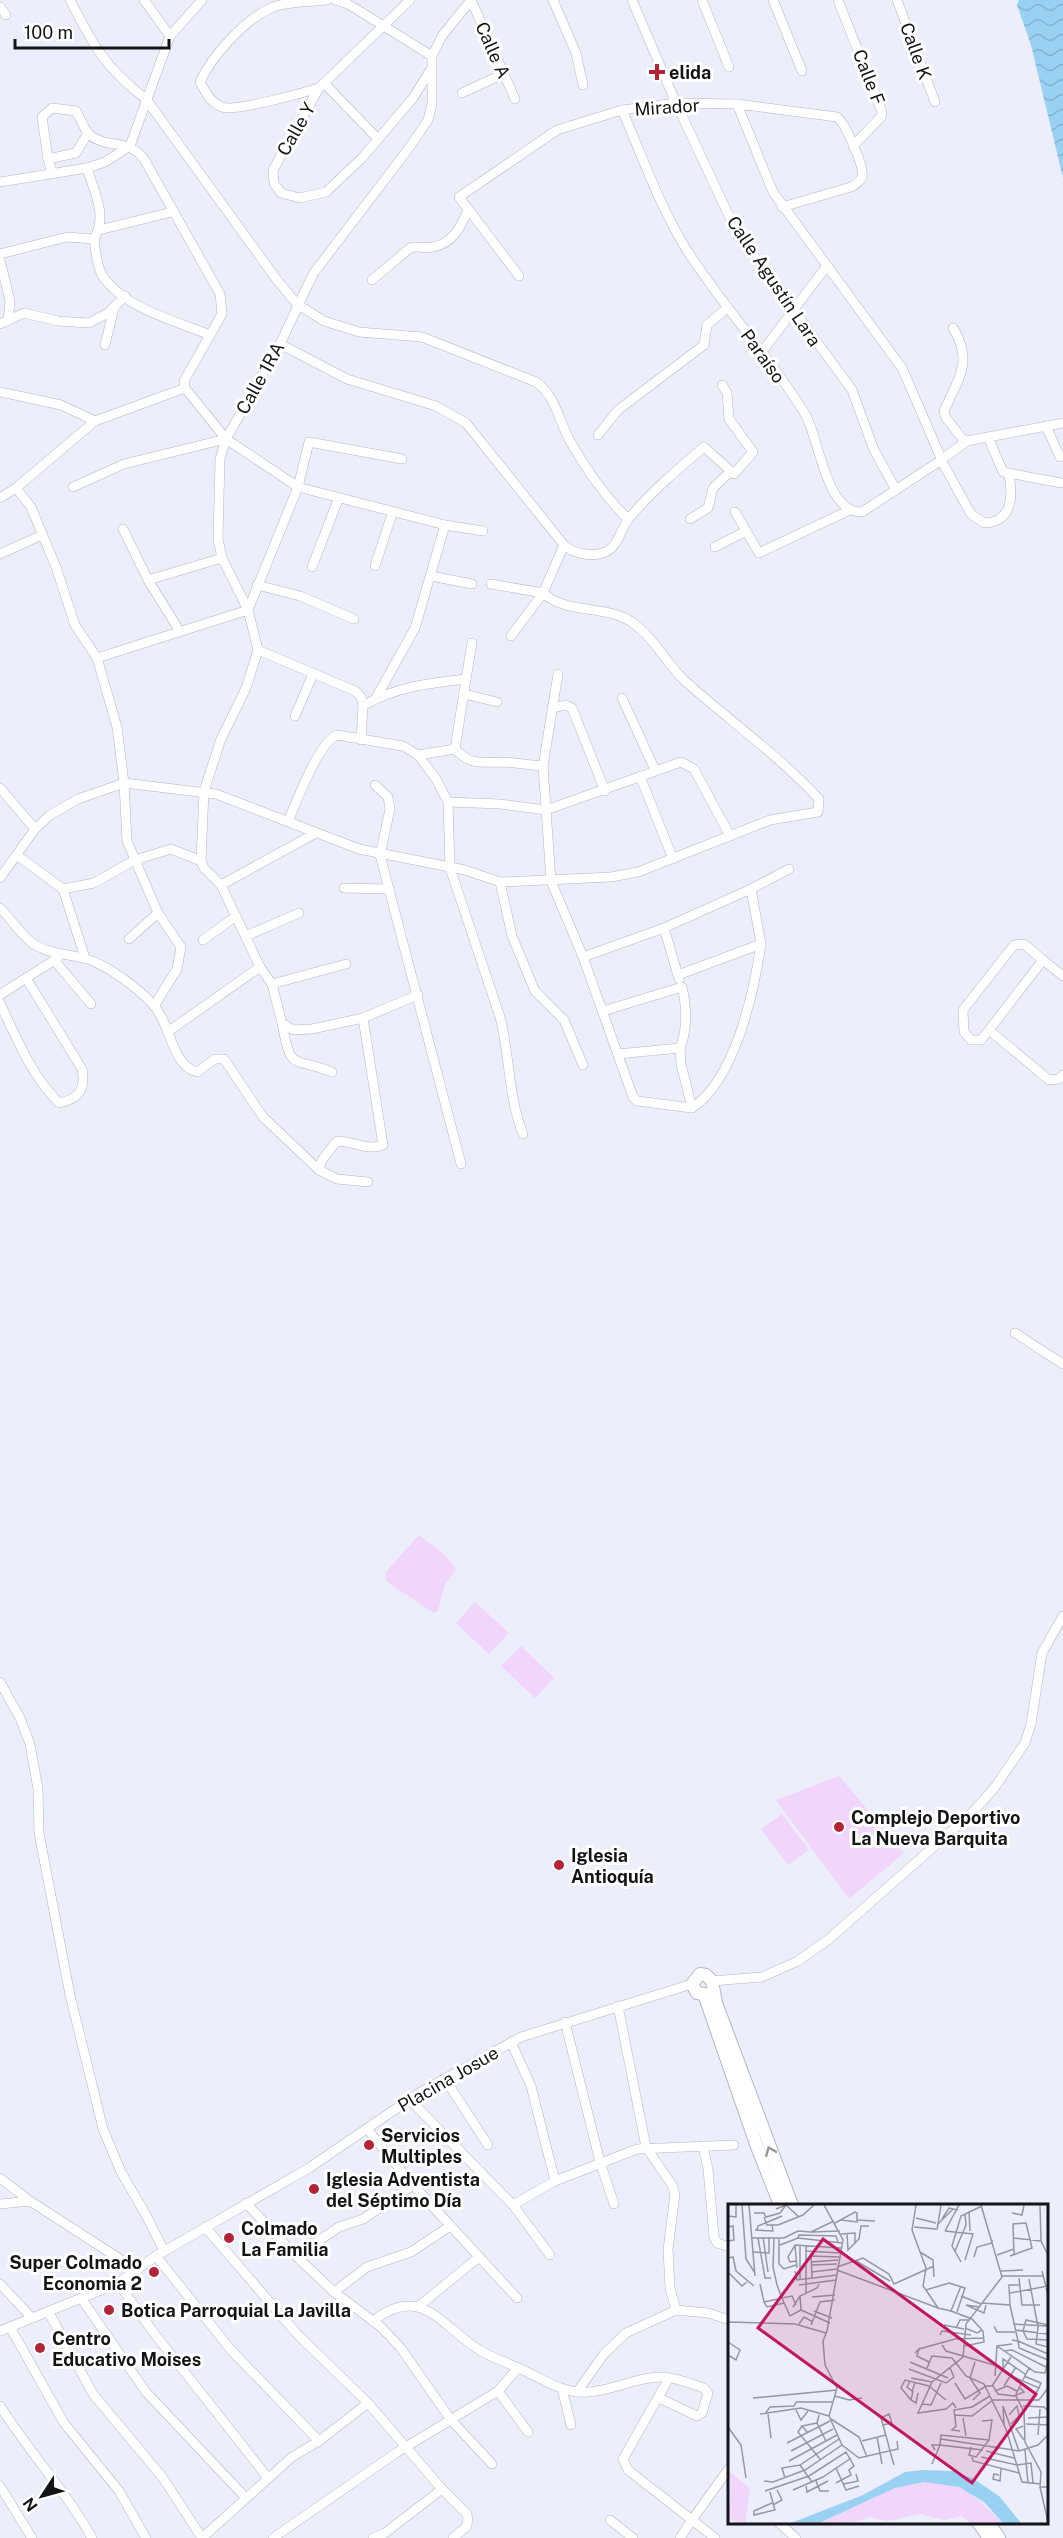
<svg xmlns="http://www.w3.org/2000/svg" width="1063" height="2538" font-family="'Public Sans',sans-serif">
<style>
.grass{fill:#f1d5fa}
.water{fill:url(#water-waves)}
.lines{fill:none;stroke-linecap:round;stroke-linejoin:round}
.minor-casing{stroke:#b3b6c3;stroke-width:10}
.tertiary-casing{stroke:#b3b6c3;stroke-width:14}
.minor{stroke:#fff;stroke-width:9}
.tertiary{stroke:#fff;stroke-width:12}
.oneway{stroke:#959597}
.poi-dot{fill:#b52337;stroke:#fff;stroke-width:2}
.labels{text-anchor:middle;dominant-baseline:central;stroke-width:6;stroke-linejoin:round;paint-order:stroke}
.street-label{font-size:18px;fill:#131418;stroke:#fff}
.poi-label{font-size:18px;font-weight:bold;fill:#131418;stroke:#fff;text-anchor:start}
.inset-road{fill:none;stroke:#9597a1;stroke-width:1.5}
.view{fill:#c2185b;fill-opacity:0.15;stroke:#c2185b;stroke-width:3}
.inset-edge{fill:none;stroke:#131418;stroke-width:3}
</style>
<defs>
<pattern id="water-waves" width="16" height="10" patternUnits="userSpaceOnUse" patternTransform="scale(1.5)"><rect width="16" height="10" fill="#99d1f3"/><path d="M0 5q4-4 8 0t8 0" fill="none" stroke="#83b3d0"/></pattern>
</defs>
<rect width="100%" height="100%" fill="#eceefc"/>
<g class="grass">
<path d="M419 1535 447 1557 456 1570 445 1584 438 1610 434 1613 386 1581 385 1573Z"/>
<path d="M475 1602 509 1633 489 1654 456 1623Z"/>
<path d="M521 1646 554 1678 535 1698 501 1666Z"/>
<path d="M839 1776 904 1853 849 1899 776 1800Z"/>
<path d="M782 1814 809 1850 788 1865 761 1829Z"/>
</g>
<path class="water" d="M1019 0H1063V178L1031 45 1017 5Z"/>
<g class="lines">
<g class="minor-casing">
<g id="minor">
<path d="M70 0C93 45 105 68 146 99L277 280 297 304 324 321 359 332 422 337 536 382C556 396 559 422 570 441 586 469 605 497 628 519"/>
<path d="M144 0 170 36"/>
<path d="M335 0 348 4 432 56"/>
<path d="M410 0 319 88 273 170 274 183 281 193 300 198 326 192 362 158 413 98 431 69"/>
<path d="M471 0 515 99"/>
<path d="M553 0 576 53 583 85"/>
<path d="M632 0 676 103 736 231 852 390 874 450 896 490"/>
<path d="M702 0 729 67"/>
<path d="M773 0 802 71"/>
<path d="M838 0 882 112 881 117 853 146"/>
<path d="M897 0 935 102"/>
<path d="M0 7 6 15"/>
<path d="M324 83 378 139"/>
<path d="M319 88C302 93 235 112 222 107 210 102 206 93 200 82 211 57 245 19 271 8 287 1 311 2 327 0"/>
<path d="M462 93 503 74"/>
<path d="M622 110C642 155 659 205 685 247 721 305 770 356 805 414 819 436 825 513 862 512L940 461 941 458 902 368 773 192 737 104"/>
<path d="M48 159 42 117 52 108 76 111C80 117 83 127 88 133 104 150 128 137 144 159L220 294 222 314 184 381 185 388 226 439 298 487 445 525 415 628 376 698"/>
<path d="M87 168C94 192 108 215 94 239 96 251 96 264 102 275 123 308 176 321 210 335"/>
<path d="M52 173 48 159 76 153 88 133"/>
<path d="M0 182 87 168 105 162 130 146 170 36 202 0"/>
<path d="M99 230 172 212"/>
<path d="M0 254 67 237 94 239"/>
<path d="M0 260 10 301 8 321"/>
<path d="M519 276 459 197 557 130 622 110 676 103 737 104 837 117C845 123 865 167 862 177 860 182 856 184 851 187L782 207"/>
<path d="M372 280 410 248C418 245 425 249 433 247 454 243 460 227 468 210"/>
<path d="M0 324 24 313 58 321 89 323 108 313 125 296"/>
<path d="M953 328C974 362 958 379 944 411L946 418 965 442"/>
<path d="M280 344 347 379 436 406 466 423 564 545C572 553 591 557 603 553 619 548 620 528 630 517 652 491 678 469 704 447L734 474 753 452 729 419 727 393 722 385"/>
<path d="M105 345 114 308"/>
<path d="M761 353 826 267"/>
<path d="M0 392 61 405 95 421 185 388"/>
<path d="M1046 426 1060 457"/>
<path d="M598 435 618 410 704 345 707 325 727 308"/>
<path d="M988 437 1003 472 1061 483"/>
<path d="M1009 474C1013 496 1013 522 984 523L971 514 941 460 967 441 1063 423"/>
<path d="M73 487 124 464 226 439"/>
<path d="M16 488 31 507 56 567 75 625 97 658 117 727 124 783 127 841 158 913 181 947 177 969 154 1006"/>
<path d="M0 498 16 488 95 421"/>
<path d="M735 512 759 553 850 510"/>
<path d="M690 519 708 508 713 488 731 471"/>
<path d="M445 525 483 531"/>
<path d="M123 529 148 580 179 630"/>
<path d="M715 547 746 531"/>
<path d="M0 554 42 535"/>
<path d="M375 566 392 514"/>
<path d="M312 567 338 500"/>
<path d="M431 576 472 584"/>
<path d="M148 580 222 558"/>
<path d="M491 584 543 593 511 636"/>
<path d="M257 585 300 596 354 619"/>
<path d="M258 650 355 691 361 697 363 706"/>
<path d="M97 658 248 610 298 487 309 442 402 459"/>
<path d="M558 674 543 766 551 881 583 957 633 1097 637 1101 692 1108C735 1080 754 992 761 944"/>
<path d="M466 679 472 643"/>
<path d="M464 694 497 702"/>
<path d="M622 698 655 770"/>
<path d="M552 708 566 705 572 708 605 791"/>
<path d="M295 716 313 674"/>
<path d="M361 740 363 706C394 687 430 683 466 679L455 749"/>
<path d="M455 749C470 766 484 762 504 762 517 763 530 765 543 766"/>
<path d="M418 755 455 749"/>
<path d="M640 776 673 859"/>
<path d="M375 785 388 797 390 809 380 855 461 1164"/>
<path d="M0 788 35 829"/>
<path d="M448 802 500 804 546 810 681 762 694 769 730 836"/>
<path d="M288 821C297 801 318 743 337 735L403 746 418 755 436 779 448 802 450 868 500 1017C510 1056 508 1096 523 1134"/>
<path d="M18 856 63 889 85 958"/>
<path d="M0 878 35 829 50 815 78 799 124 783 216 794 359 849 465 870 500 882 611 877 638 872 770 820 818 812 819 799C778 755 730 721 685 681 666 663 655 639 633 623 607 604 567 615 543 593L564 545"/>
<path d="M500 882 512 936 535 991 564 1020 583 1065"/>
<path d="M221 885 314 834"/>
<path d="M344 888 389 889"/>
<path d="M63 889 94 883 135 860 171 849 201 861"/>
<path d="M751 889 789 869"/>
<path d="M0 908C10 918 19 932 31 942 46 954 69 954 87 959 107 965 140 989 154 1006 171 1024 171 1065 197 1072L215 1059H224L263 1117 319 1170"/>
<path d="M664 928 751 889 761 944 678 975"/>
<path d="M246 936 299 913"/>
<path d="M129 939 158 913"/>
<path d="M203 940 236 916"/>
<path d="M583 957 664 928 679 979"/>
<path d="M54 960 91 1004"/>
<path d="M1063 976 1043 960 989 1030 1049 1080 1059 1079 1063 1075"/>
<path d="M26 978 58 958"/>
<path d="M272 984 346 964"/>
<path d="M0 995 26 978 82 1069C86 1089 79 1099 59 1103 31 1075 17 1039 0 1003"/>
<path d="M418 995 363 1018 312 1029 293 1030 282 1023 272 984 260 967 221 885 204 868 201 861 204 791 221 739 246 688 258 650 248 610 222 558 218 539 220 459 226 439 280 344 313 274 409 148 428 120 432 104V56L442 36 471 0"/>
<path d="M603 1011 682 987C687 1008 688 1028 680 1048L618 1054"/>
<path d="M363 1018 383 1145C366 1151 354 1141 337 1141L322 1160 319 1170 337 1179 368 1182"/>
<path d="M282 1023C291 1073 292 1056 332 1072"/>
<path d="M989 1030 981 1040H971L964 1032 963 1010 1014 945 1024 944 1043 960"/>
<path d="M169 1031 260 967"/>
<path d="M680 1048 681 1064 692 1108"/>
<path d="M1015 1333 1063 1364"/>
<path d="M0 1682 20 1718 30 1744 38 1789 39 1833 70 1995 103 2129 121 2172 146 2215 164 2251"/>
<path d="M712 1981 762 1977 798 1961 829 1939 972 1813 995 1787 1025 1743 1031 1724 1042 1653 1063 1616"/>
<path d="M618 2006 646 2147 672 2185 675 2194 668 2249 670 2288 676 2310"/>
<path d="M565 2022 600 2162 614 2204"/>
<path d="M511 2042 531 2086 555 2181"/>
<path d="M445 2079 488 2145"/>
<path d="M410 2100 513 2205 555 2181 637 2149 734 2145"/>
<path d="M367 2129 413 2185 517 2298"/>
<path d="M703 2146 708 2169 714 2237 717 2243 730 2247"/>
<path d="M0 2178 30 2201 137 2270"/>
<path d="M246 2203 296 2256 334 2292 381 2327 400 2347 451 2420 492 2464"/>
<path d="M0 2204 30 2201"/>
<path d="M513 2205 550 2255"/>
<path d="M205 2227 298 2335 368 2403 442 2489 467 2514 468 2520 466 2527 453 2538"/>
<path d="M156 2256 231 2350 319 2441"/>
<path d="M296 2256 339 2227 363 2219 413 2185"/>
<path d="M118 2283 154 2333 268 2478"/>
<path d="M0 2284 32 2318"/>
<path d="M334 2292 367 2267 411 2252 450 2226"/>
<path d="M81 2298 146 2392 246 2498"/>
<path d="M419 2306 479 2257"/>
<path d="M48 2311 93 2394 163 2478 202 2538 292 2457 319 2441 368 2403"/>
<path d="M373 2321C421 2283 441 2326 478 2349 489 2357 504 2361 516 2367 531 2373 546 2383 561 2388 598 2402 629 2376 664 2377 677 2378 692 2384 704 2388L708 2393 702 2413 697 2416 659 2398"/>
<path d="M10 2327 64 2423 119 2491 146 2538"/>
<path d="M0 2331 118 2283 156 2256 309 2168 419 2093 521 2037 692 1984"/>
<path d="M669 2378 623 2459 628 2470 692 2520 680 2538"/>
<path d="M562 2389 571 2425"/>
<path d="M498 2391 528 2432"/>
<path d="M577 2392 604 2354 626 2333 676 2310 708 2313 730 2320"/>
<path d="M0 2406C29 2452 66 2491 92 2538"/>
<path d="M0 2486 32 2538"/>
<path d="M610 2520 633 2538"/>
<path d="M778 2522 796 2538"/>
<path d="M273 2538 396 2453 498 2391 518 2368"/>
<path d="M373 2538 385 2533 442 2489"/>
<path d="M715 2538 692 2520 730 2467"/>
</g>
</g>
<g class="tertiary-casing">
<g id="tertiary">
<path d="M704 1994 697 1993 692 1984 700 1974 706 1975 712 1981 716 2003 792 2205"/>
<path d="M704 1994 756 2144 780 2205"/>
<path d="M978 2522 989 2538"/>
<path d="M988 2522 999 2538"/>
</g>
</g>
<use href="#minor" class="minor"/>
<use href="#tertiary" class="tertiary"/>
</g>
<defs><path id="oneway-chevron" d="M-2-3.5L2.5 0L-2 3.5" fill="none" stroke-width="1.6" stroke-linecap="round" stroke-linejoin="round" transform="scale(1.5)"/></defs>
<use class="oneway" href="#oneway-chevron" transform="translate(770 2151) rotate(-112)"/>
<g class="poi-dot">
<path d="M654 63h6v6h6v6h-6v6h-6v-6h-6v-6h6z"/>
<circle cx="839" cy="1827" r="6"/>
<circle cx="559" cy="1865" r="6"/>
<circle cx="369" cy="2145" r="6"/>
<circle cx="314" cy="2189" r="6"/>
<circle cx="229" cy="2238" r="6"/>
<circle cx="154" cy="2272" r="6"/>
<circle cx="109" cy="2310" r="6"/>
<circle cx="40" cy="2348" r="6"/>
</g>
<g class="labels">
<g class="street-label">
<text transform="translate(493 50) rotate(66)">Calle A</text>
<text transform="translate(916 51) rotate(70)">Calle K</text>
<text transform="translate(869 77) rotate(69)">Calle F</text>
<text transform="translate(667 107) rotate(-4)">Mirador</text>
<text transform="translate(296 129) rotate(-60)">Calle Y</text>
<text transform="translate(774 281) rotate(56)">Calle Agustín Lara</text>
<text transform="translate(763 356) rotate(54)">Paraíso</text>
<text transform="translate(260 378) rotate(-61)">Calle 1RA</text>
<text transform="translate(448 2079) rotate(-30)">Placina Josue</text>
</g>
<g class="poi-label">
<text x="669" y="72">elida</text>
<text x="851" y="1817">Complejo Deportivo<tspan x="851" dy="21">La Nueva Barquita</tspan></text>
<text x="571" y="1855">Iglesia<tspan x="571" dy="21">Antioquía</tspan></text>
<text x="381" y="2135">Servicios<tspan x="381" dy="21">Multiples</tspan></text>
<text x="326" y="2179">Iglesia Adventista<tspan x="326" dy="21">del Séptimo Día</tspan></text>
<text x="241" y="2228">Colmado<tspan x="241" dy="21">La Familia</tspan></text>
<text x="142" y="2262" text-anchor="end">Super Colmado<tspan x="142" dy="21">Economia 2</tspan></text>
<text x="121" y="2310">Botica Parroquial La Javilla</text>
<text x="52" y="2338">Centro<tspan x="52" dy="21">Educativo Moises</tspan></text>
</g>
</g>
<g transform="translate(728 2204)">
<rect width="320" height="320" fill="#eceefc"/>
<path d="M0 266 22 285 17 319 0 316 3 283ZM196 278 220 279 241 288 275 319H243L233 312 217 316 192 310 159 317 142 313 123 319H91L167 284Z" fill="#f1d5fa"/>
<path d="M194 266 225 267 246 275 271 292 293 319H275L256 298 231 283 196 278 167 284 91 319H63L135 291 177 268Z" fill="#99d1f3"/>
<path class="inset-road" d="M14 1 18 55 27 69M21 1 27 72M96 1 115 36 99 127M188 1 184 26 198 64 195 82 198 86 221 79 237 84 229 108M312 1 313 37 320 51M48 5 58 1 71 13M241 7 242 27M26 9H36L38 13 52 9 58 1M284 9 294 11 296 1M0 12 8 13V1M36 13 39 21H50L75 11 86 1M188 14 208 19M214 15 221 4 230 6M129 16 147 17M107 19 127 8 129 9V18L113 16M209 21 225 5M0 23 5 22 6 36 0 37M186 23 208 25M27 26 45 27 44 21M29 26 30 22 54 12M209 26 213 1M217 27 245 30 237 56M217 27 231 1M84 28 112 27M119 29 120 46 131 35 133 22H141M113 30 127 29V39M35 33 40 68M23 34H56L70 27 83 28 106 17M30 34 37 74H43M46 34 45 63 49 81 54 94 64 92 68 101M70 34 71 31 108 32 110 38M286 34 313 37M51 35V60L56 65 68 61M52 41 70 34 114 39M67 41 69 64M72 41V75M78 41V89M77 47 112 49M227 47 238 21 237 10M24 48 41 49V33M192 48 205 56 206 73M269 51 286 45M83 52 111 53M83 52 84 74M282 52 304 44 298 19 285 20 286 50M246 53 249 43 264 39V36M0 54 5 53 8 67M68 57 62 58 60 53 67 41 113 44M128 57 162 77M83 58 110 56M233 58 224 42 233 12 254 2M84 61 109 60M109 63 135 54 161 70 166 80 206 62M109 66 210 104M8 67 26 82M67 67 69 76 109 71M273 67 295 66M314 67 320 91M84 68 109 65M1 69 14 82 19 78M274 72H316M291 74 294 101H312M301 75 310 123 308 140 320 143M32 80 36 98 54 94 62 112 73 106 72 92M71 81 108 76M233 82 223 107 244 115 255 127 256 138 237 142M198 86 210 104 223 107M282 89 320 82M233 92 253 100M84 93 107 91M36 98 39 103 56 99M254 99 282 101 290 137 284 136M282 101 281 81H291M65 103 72 92 89 84 91 80M251 103 238 101 256 109 258 101M73 106 102 119M86 107 104 114M0 118 67 120 98 129M71 120 76 113 85 118M285 120 320 122M83 121 92 98 107 96M216 121 236 125M320 121 298 116 295 127 299 135 320 136M266 122 269 128H287M228 124 232 116H242M237 124 249 129 254 126M287 126 320 130M99 127 95 137 97 161 109 184 101 212 114 241 131 254 170 245 169 237M212 131 214 127 243 131M0 138 12 146 8 156 0 151M214 141 218 147 266 161M269 142 307 168 317 169 320 156M191 145 227 135 255 134M276 147 284 146 318 163M187 149 191 145 189 152 201 158M320 150 290 137 291 144 320 156M182 158 220 174M199 164 204 152 224 154 238 172 256 180 278 225 294 278 313 280M181 165 218 179 226 173 222 164M275 166V155L297 170M281 171 311 184 307 190M267 172 269 142 284 140M296 172 313 179 311 184M183 174 204 178M182 177 179 183 184 187 187 179M227 179 237 195 258 182H265L270 190 286 192 296 188 292 184M264 182 283 153M276 182 288 163M185 187 183 196 188 199 190 189M267 187 279 182 289 187M288 190 301 164M107 192 121 196 134 194M288 192 296 208 297 238 313 268 312 283H320M25 194 109 186M183 196 173 184 177 176 201 182 218 196M245 196 252 189 242 174 247 158M194 200 203 201 213 179M295 202 316 203 320 207M228 204 225 199 218 205 190 209 204 178 235 153 238 120 274 73 253 1M68 206 73 216 80 207M32 210 73 204 101 212M37 210 42 203 66 202 68 198H104M40 210 43 234M91 211 89 219 98 237M226 211 244 212 265 196H311L320 184M281 211 289 202 291 212 283 220M235 214 238 232M300 214 320 213M103 215 131 233 139 253M276 220 275 202 291 247M298 220 320 221M155 221 164 219 161 210 153 214 155 221 160 239 162 247 166 261M74 222 70 228 92 255M295 222 288 225 296 236M0 223 13 241 18 274M232 227 224 226 228 222 226 206 244 203 262 192M80 229 74 222 89 219M310 231 312 205M149 233 154 260M213 235 291 247 310 241 320 231M134 237 158 231M59 239 102 217M243 243 241 251 248 253 261 236 264 216 254 217M255 246 212 241 213 231 261 236M297 246 300 279M63 247 105 225M258 247 286 254M244 253 245 257 291 269M253 253 289 261 303 259 305 279M61 257 109 231M204 260 212 241H204L207 246M72 261 111 235M108 264 118 286 131 282M271 271 266 270 265 275 272 277 273 265M57 274 54 264 72 261 84 278M36 277 45 278 77 266 114 241M88 277 92 287H101M116 280 130 277 128 270M78 282 79 288 100 277M312 283 320 318M65 286 95 273 123 254M37 287 81 272 118 248 126 262 121 266 123 271 108 279M42 288 47 306 26 311V307L44 299M45 301 54 296 49 286"/>
<path class="view" d="M95 35 308 190 244 279 30 124Z"/>
<rect width="320" height="320" class="inset-edge"/>
</g>
<g transform="translate(42 2496) rotate(234)" stroke="#ffffff" stroke-width="4.5" paint-order="stroke">
<path d="M0-4.5L10 22L0 15L-10 22Z" fill="#131418"/>
<text y="-9" font-size="16" font-weight="bold" text-anchor="middle" fill="#131418">N</text>
</g>
<path d="M15 39v9h154v-9" fill="none" stroke="#131418" stroke-width="3"/>
<text x="24" y="39" font-size="18" fill="#131418" stroke="#ffffff" stroke-width="4.5" paint-order="stroke">100 m</text>
</svg>
